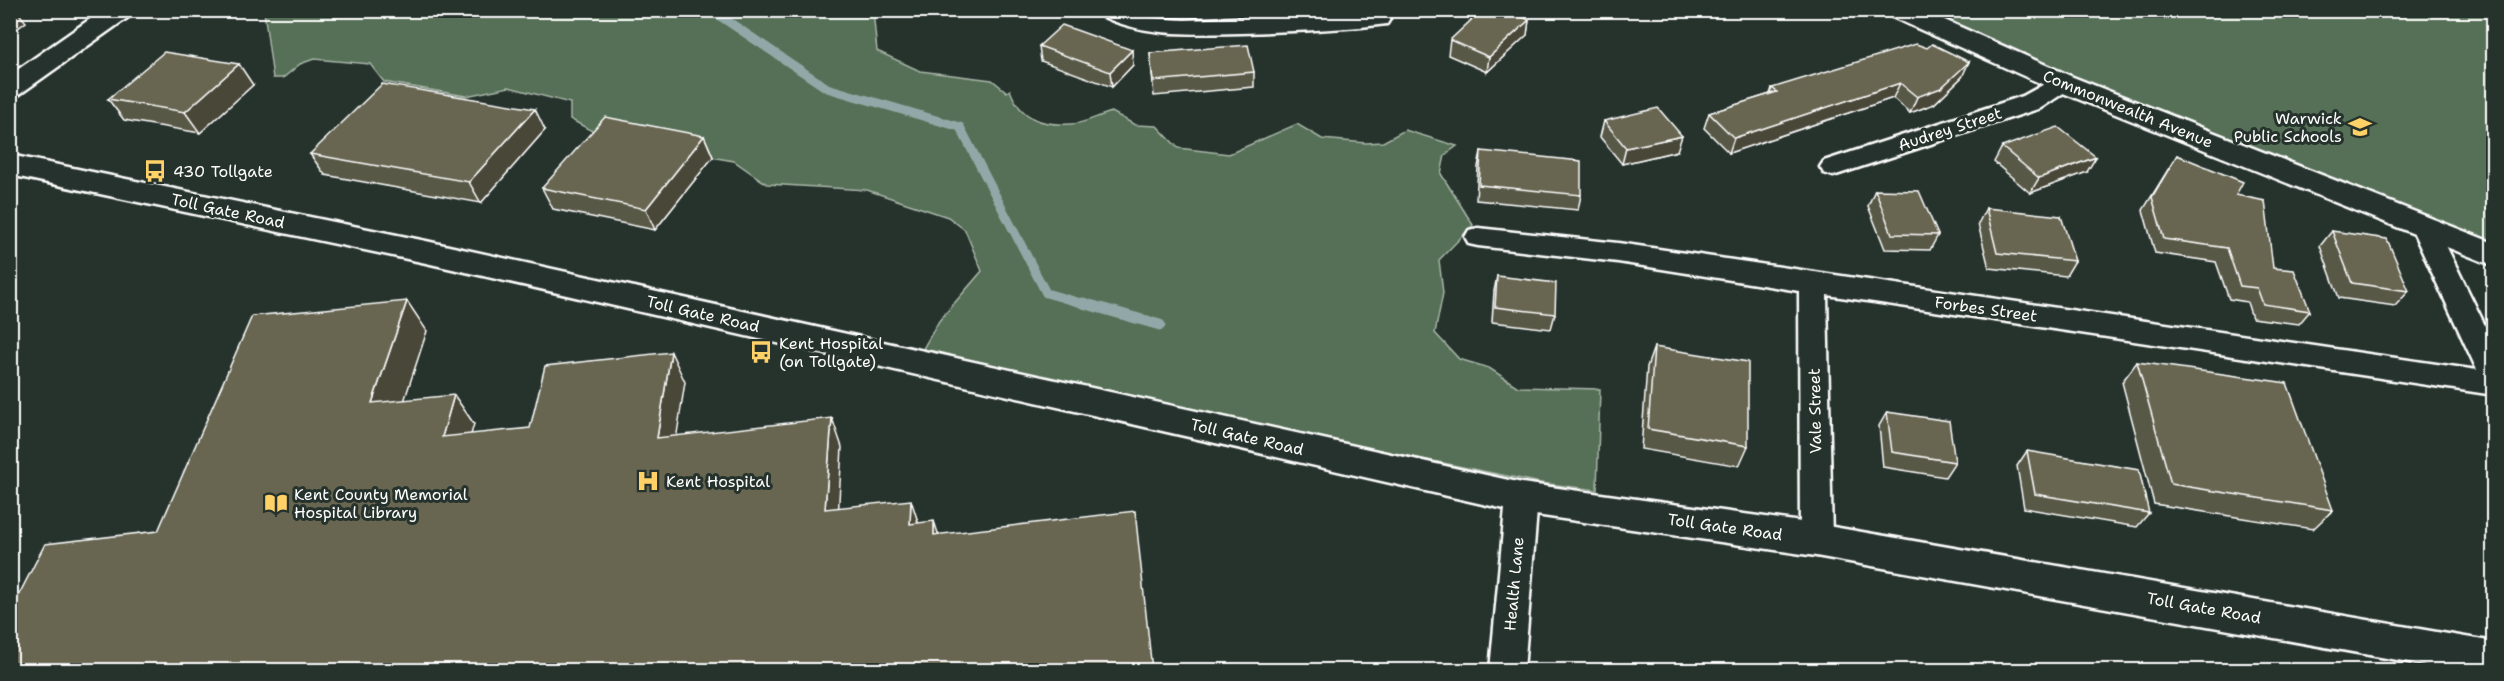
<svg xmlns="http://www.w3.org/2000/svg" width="2504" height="681" font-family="'Shantell Sans',sans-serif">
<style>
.green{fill:#546f56;stroke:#aab7aa;stroke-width:1.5}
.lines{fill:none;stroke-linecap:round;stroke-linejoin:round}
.stream-far1{stroke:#92a8a8;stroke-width:9}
.stream{stroke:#92a8a8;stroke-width:11}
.street-casing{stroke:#fff;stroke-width:5}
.secondary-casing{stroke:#fff;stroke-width:5}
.street{fill:#26332d;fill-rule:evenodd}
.secondary{fill:#26332d;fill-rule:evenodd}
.wall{fill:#595846;stroke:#fff;stroke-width:1.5}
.shaded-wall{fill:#484739;stroke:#fff;stroke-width:1.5}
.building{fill:#676651;stroke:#fff;stroke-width:1.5}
.labels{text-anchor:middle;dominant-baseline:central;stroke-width:6;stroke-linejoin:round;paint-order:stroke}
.street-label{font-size:16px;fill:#fff;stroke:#26332d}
.poi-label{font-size:16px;fill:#fff;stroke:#26332d;text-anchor:start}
</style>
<rect width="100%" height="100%" fill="#26332d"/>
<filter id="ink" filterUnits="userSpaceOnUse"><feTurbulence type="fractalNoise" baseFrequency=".0167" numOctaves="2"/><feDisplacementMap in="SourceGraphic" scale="12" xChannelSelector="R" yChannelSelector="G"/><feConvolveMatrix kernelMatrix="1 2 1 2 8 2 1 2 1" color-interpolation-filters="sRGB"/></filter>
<g filter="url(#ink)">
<g class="green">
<path d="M264 11H873L877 51 920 71 992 80 1007 92 1010 90C1020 118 1041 126 1071 124 1084 124 1099 115 1112 112L1135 125 1157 126 1178 148 1229 154 1297 124 1322 139 1366 143 1383 142 1405 130 1457 146 1445 155 1441 174 1473 225 1439 260 1443 293 1435 333 1459 359 1489 368 1518 387 1600 389 1597 490 1541 483 932 359 920 354 939 321 982 271 965 230 948 217 867 190 767 184 734 161 607 139 570 119V103L509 87 466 96 384 82 370 64 314 59 300 64 283 78H273Z"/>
<path d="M1899 11H2493V258Z"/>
</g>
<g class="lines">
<path class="stream-far1" d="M711 10 827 88 960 127 1046 293 1088 305"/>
<path class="stream" d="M1083 303 1160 325"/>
<g class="street-casing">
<g id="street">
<path d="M1096 10H1126L1152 18 1184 20 1379 12 1387 14 1390 19 1387 24 1361 27C1320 30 1280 32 1240 33 1191 34 1144 37 1099 15Z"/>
<path d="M2063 75 2071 78 2075 83 2071 88 2041 108 1833 176 1824 173 1820 167 1824 161 2023 96 2055 78Z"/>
<path d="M2424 218 2433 220 2437 227 2494 344V395L1827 295 1832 540 1827 550 1816 554 1805 550 1800 540 1799 291 1618 262 1478 246 1469 244 1465 237 1469 230 1478 228 1618 243 2477 370 2411 227 2415 220Z"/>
<path d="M1522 485 1533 489 1538 498 1524 670H1490L1506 498 1511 489Z"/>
</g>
</g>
<g class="secondary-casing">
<g id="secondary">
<path d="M103 10H134L130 16 20 94 10 97V75Z"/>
<path d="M1886 10H1922L2073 77 2494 243V266L2053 89 1890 16Z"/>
<path d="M10 155 426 241 1522 483 1816 524 2494 642V670H2453L1816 556 1522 513 426 263 10 175Z"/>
</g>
</g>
<use href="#street" class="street"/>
<use href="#secondary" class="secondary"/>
</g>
<g class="wall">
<path d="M1529 20 1527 35 1487 72 1448 55 1450 40Z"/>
<path d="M1039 46 1133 65 1112 87 1041 61Z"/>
<path d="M1150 53 1254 72V87L1154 96Z"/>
<path d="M1962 77 1934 104 1910 113 1893 98 1729 153 1704 128 1709 113 1770 94 1772 88Z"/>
<path d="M253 85 200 133 124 120 108 99Z"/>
<path d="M1604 121 1677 151 1622 164 1600 137Z"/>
<path d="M545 130 481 203 325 175 310 154Z"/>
<path d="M704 136 713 157 655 230 553 209 542 188Z"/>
<path d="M2002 147 2087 172 2030 193 1994 162Z"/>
<path d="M1481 151 1581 195 1578 210 1476 200 1478 167Z"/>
<path d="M2177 155 2236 195 2273 268 2310 311 2299 324 2252 318 2247 302 2229 299 2216 262 2155 253 2143 210Z"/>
<path d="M1875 190 1938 235 1930 250 1885 249 1868 206Z"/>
<path d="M1986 208 2075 261 2066 276 1989 268 1978 224Z"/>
<path d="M2332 231 2409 291 2395 306 2339 298 2320 246Z"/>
<path d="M1497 276 1555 314 1551 329 1492 322 1494 291Z"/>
<path d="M1654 347 1748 446 1739 466 1641 449 1647 367Z"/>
<path d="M2137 362 2333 510 2313 529 2154 504 2122 382Z"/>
<path d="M1887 412 1955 462 1945 477 1883 467 1879 426Z"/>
<path d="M2027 451 2149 513 2137 527 2024 508 2017 466Z"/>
</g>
<g class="shaded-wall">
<path d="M10 10H16L26 22 10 34Z"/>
<path d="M1529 20 1527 35 1487 72 1489 57Z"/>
<path d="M1132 50 1133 65 1112 87 1110 72Z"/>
<path d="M1969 62 1962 77 1934 104 1910 113 1917 97Z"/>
<path d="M239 64 253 85 200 133 185 112Z"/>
<path d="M1900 83 1893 98 1729 153 1734 138Z"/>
<path d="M535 109 545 130 481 203 469 182Z"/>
<path d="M704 136 713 157 655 230 646 209Z"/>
<path d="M1682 136 1677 151 1622 164 1626 148Z"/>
<path d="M2096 157 2087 172 2030 193 2039 178Z"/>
<path d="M407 301 427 331 394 432 372 403Z"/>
<path d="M671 352 685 382 672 466 657 438Z"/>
<path d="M454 395 474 424 462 466 442 437Z"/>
<path d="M832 418 842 447 837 537 825 509Z"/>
<path d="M911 500 920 528 910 524Z"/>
<path d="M934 521 943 549 934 535Z"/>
</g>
<g class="building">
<path d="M1482 10H1508L1529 20 1489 57 1450 40Z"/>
<path d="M1062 25 1132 50 1110 72 1039 46Z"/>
<path d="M1916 44 1927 48 1932 44 1969 62 1941 88 1917 97 1900 83 1734 138 1709 113 1777 92 1772 88Z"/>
<path d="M1248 45 1254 72 1153 81 1150 53Z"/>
<path d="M164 52 239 64 185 112 108 99Z"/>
<path d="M382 84 535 109 469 182 310 154Z"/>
<path d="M1658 108 1682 136 1626 148 1604 121Z"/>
<path d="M605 117 704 136 646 209 542 188Z"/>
<path d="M2058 127 2096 157 2039 178 2002 147Z"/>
<path d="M1481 151 1581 161V195L1479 185Z"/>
<path d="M2177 155 2243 182 2236 195 2265 201 2273 268 2294 270 2310 311 2263 304 2257 288 2240 286 2227 248 2164 239 2152 197Z"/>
<path d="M1875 190 1919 191 1938 235 1892 234Z"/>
<path d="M1986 208 2061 216 2075 261 1997 253Z"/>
<path d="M2332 231 2387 239 2409 291 2352 283Z"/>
<path d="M1497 276 1556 283 1555 314 1495 307Z"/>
<path d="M407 301 372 403 454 395 442 437 530 428 545 366 671 352 657 438 832 418 825 509 911 500 910 524 934 521V535L1135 511 1152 670H10V612L45 544 158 531 252 316Z"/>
<path d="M1654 347 1748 362V446L1648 429Z"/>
<path d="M2137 362 2287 383 2333 510 2171 484Z"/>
<path d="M1887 412 1949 421 1955 462 1892 452Z"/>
<path d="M2027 451 2139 470 2149 513 2035 494Z"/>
</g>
</g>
<defs>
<g id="school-bare" transform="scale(1.8)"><path d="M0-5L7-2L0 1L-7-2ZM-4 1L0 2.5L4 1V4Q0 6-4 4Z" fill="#ffd166" stroke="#26332d" stroke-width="2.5" paint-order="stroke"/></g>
<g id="bus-bare" transform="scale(1.8)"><path d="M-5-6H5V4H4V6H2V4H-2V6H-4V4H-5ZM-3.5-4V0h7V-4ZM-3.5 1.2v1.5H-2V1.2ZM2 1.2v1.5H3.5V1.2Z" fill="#ffd166" stroke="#26332d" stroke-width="2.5" paint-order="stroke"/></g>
<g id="hospital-bare" transform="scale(1.8)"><path d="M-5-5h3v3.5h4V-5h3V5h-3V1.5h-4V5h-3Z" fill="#ffd166" stroke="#26332d" stroke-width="2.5" paint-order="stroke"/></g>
<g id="library-bare" transform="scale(1.8)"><path d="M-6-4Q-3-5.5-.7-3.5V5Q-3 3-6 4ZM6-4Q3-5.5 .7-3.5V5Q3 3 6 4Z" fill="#ffd166" stroke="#26332d" stroke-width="2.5" paint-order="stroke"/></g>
</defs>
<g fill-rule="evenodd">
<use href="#school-bare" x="2360" y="127"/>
<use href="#bus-bare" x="155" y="171"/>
<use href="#bus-bare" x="761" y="352"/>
<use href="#hospital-bare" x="648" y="481"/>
<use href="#library-bare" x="276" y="503"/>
</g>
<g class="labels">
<g class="street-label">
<text transform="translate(2128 109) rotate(22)">Commonwealth Avenue</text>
<text transform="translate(1950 129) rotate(-18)">Audrey Street</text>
<text transform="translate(228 211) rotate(12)">Toll Gate Road</text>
<text transform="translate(1986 309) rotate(8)">Forbes Street</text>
<text transform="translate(703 314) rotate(13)">Toll Gate Road</text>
<text transform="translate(1815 411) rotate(-91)">Vale Street</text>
<text transform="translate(1247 437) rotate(13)">Toll Gate Road</text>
<text transform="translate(1725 527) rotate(8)">Toll Gate Road</text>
<text transform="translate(1514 584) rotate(-85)">Health Lane</text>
<text transform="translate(2204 608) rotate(10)">Toll Gate Road</text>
</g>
<g class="poi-label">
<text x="2342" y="118" text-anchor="end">Warwick<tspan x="2342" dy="18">Public Schools</tspan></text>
<text x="173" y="171">430 Tollgate</text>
<text x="779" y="343">Kent Hospital<tspan x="779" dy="18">(on Tollgate)</tspan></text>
<text x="666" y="481">Kent Hospital</text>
<text x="294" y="494">Kent County Memorial<tspan x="294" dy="18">Hospital Library</tspan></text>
</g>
</g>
<rect width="2504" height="681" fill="none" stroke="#26332d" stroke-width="36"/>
<rect x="18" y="18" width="2468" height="645" fill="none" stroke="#fff" stroke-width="2" filter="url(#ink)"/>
</svg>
